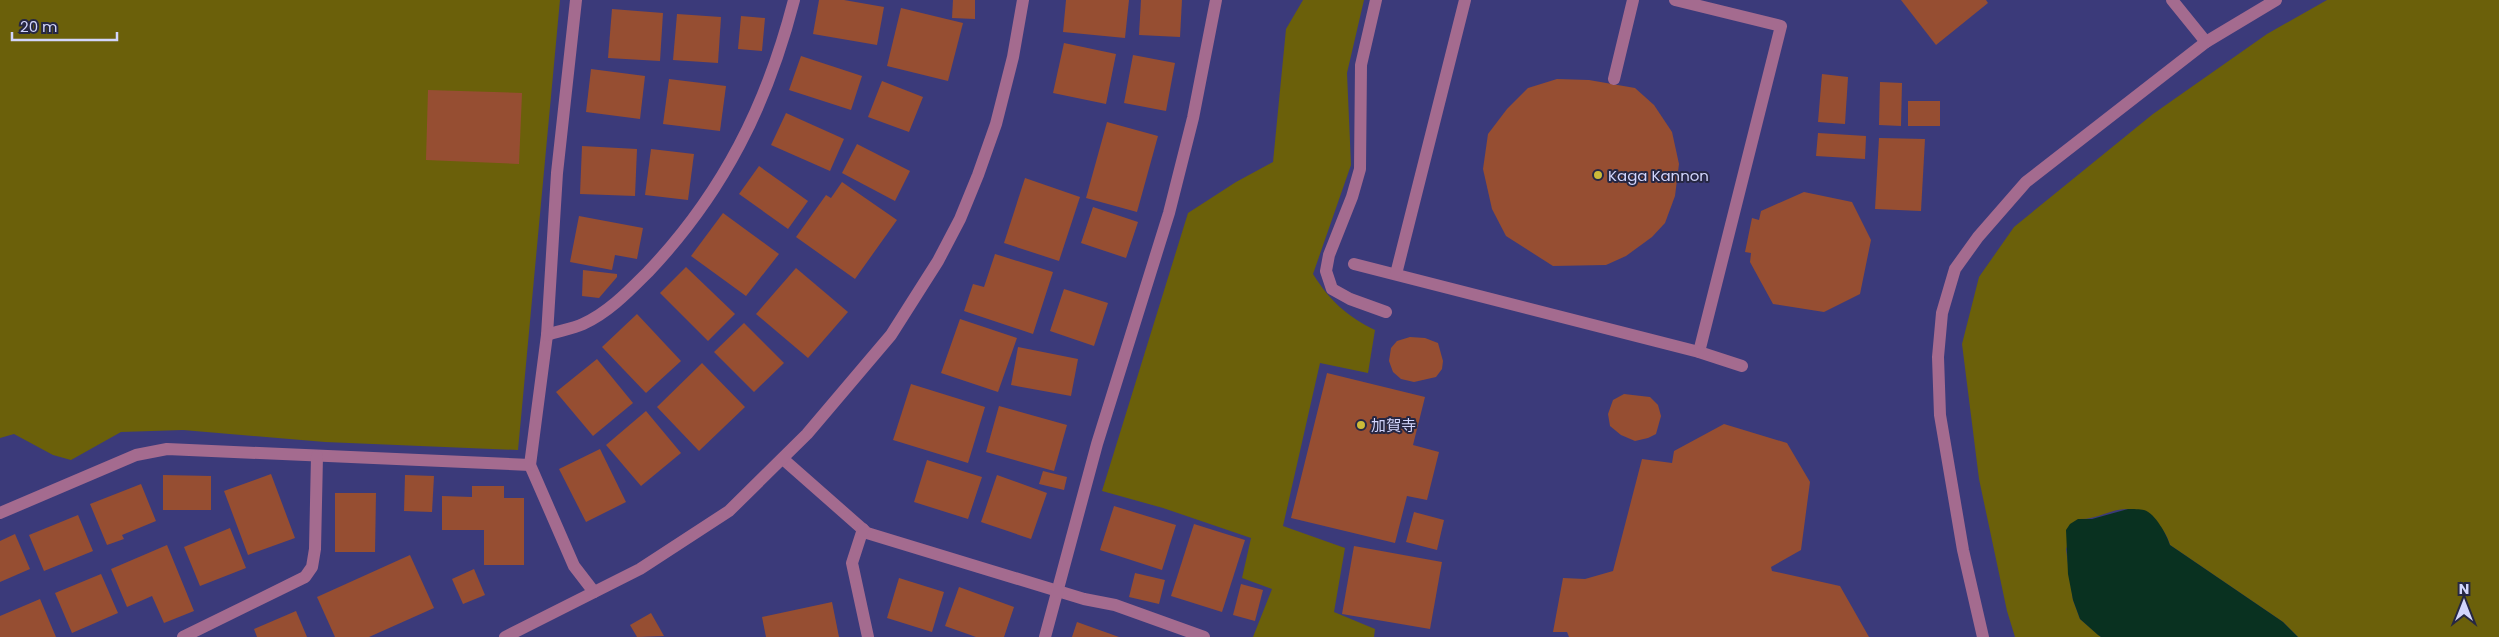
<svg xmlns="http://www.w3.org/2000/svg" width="2499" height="637" font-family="Poppins,'Noto Sans JP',sans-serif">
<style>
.green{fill:#6b600a}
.water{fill:#093120}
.building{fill:#964e32}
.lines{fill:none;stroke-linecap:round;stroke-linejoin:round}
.minor{stroke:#a46b8f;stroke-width:12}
.poi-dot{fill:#cbba39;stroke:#262743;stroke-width:2}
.labels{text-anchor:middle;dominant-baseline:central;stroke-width:4;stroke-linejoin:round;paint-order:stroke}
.poi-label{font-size:15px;fill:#d2d5fc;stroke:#262743;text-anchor:start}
</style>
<rect width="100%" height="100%" fill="#3b3a7a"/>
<g class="green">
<path d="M0 0H560L518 450 325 442 183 430 121 432 71 460 53 455 14 434 0 438Z"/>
<path d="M1303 0H1364L1347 73 1351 165 1313 274C1329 300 1348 317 1375 330L1368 373 1320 363 1283 526 1345 548 1334 612 1375 629 1374 637H1253L1272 589 1242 578 1251 538 1163 508 1102 491 1188 213 1236 182 1273 162 1286 29Z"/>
<path d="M2327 0H2499V637H2298L2283 622 2170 545C2165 527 2148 510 2128 509 2112 508 2097 520 2078 519L2066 549 2073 600 2080 619 2101 637H2015L2007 611 1979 479 1962 344 1979 277 2014 227 2153 114 2267 34Z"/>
</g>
<path class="water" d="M2128 509C2133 509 2140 509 2144 510 2155 513 2167 535 2170 545L2283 622 2298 637H2101L2098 635 2080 619 2073 600 2068 574 2066 530 2070 524 2078 519H2092Z"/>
<g class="building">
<path d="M819 0H844L884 7 877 45 813 34Z"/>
<path d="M953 0H975V19L952 18Z"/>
<path d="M1066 0H1129L1125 38 1063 32Z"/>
<path d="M1141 0H1182L1180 37 1139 35Z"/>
<path d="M1901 0H1986L1988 3 1936 45Z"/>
<path d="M901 8 963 23 948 81 887 66Z"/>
<path d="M612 9 663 13 660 61 608 58Z"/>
<path d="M677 14 721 17 718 63 673 60Z"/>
<path d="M741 16 765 18 762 51 738 49Z"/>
<path d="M1064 43 1116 54 1106 104 1053 93Z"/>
<path d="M1133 55 1175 63 1166 111 1124 103Z"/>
<path d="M801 56 862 76 851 110 789 90Z"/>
<path d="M591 69 645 76 640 119 586 112Z"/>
<path d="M1822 74 1848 77 1845 124 1818 122Z"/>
<path d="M669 79 726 86 720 131 663 124Z"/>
<path d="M1557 79 1589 80 1635 88 1654 105 1672 132 1679 164 1675 196 1665 223 1652 237 1626 256 1606 265 1553 266 1506 236 1492 209 1483 169 1488 134 1507 109 1528 88Z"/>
<path d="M882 81 923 97 909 132 868 117Z"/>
<path d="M1880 82 1902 83 1901 126 1879 125Z"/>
<path d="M428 90 522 93 519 164 426 160Z"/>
<rect x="1908" y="101" width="32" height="25"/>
<path d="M786 113 844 139 830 171 771 145Z"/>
<path d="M1107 122 1158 136 1137 212 1086 198Z"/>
<path d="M1818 133 1866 136 1865 159 1816 156Z"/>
<path d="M1879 138 1925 139 1921 211 1875 209Z"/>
<path d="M857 144 910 171 895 201 842 173Z"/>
<path d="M582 146 637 149 635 196 580 194Z"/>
<path d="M651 149 694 154 688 200 645 195Z"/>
<path d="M759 166 808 201 788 229 739 194Z"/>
<path d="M1025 178 1080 197 1059 261 1004 243Z"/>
<path d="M842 182 897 220 855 279 796 237 826 195 831 198Z"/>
<path d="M1804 192 1852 202 1871 240 1860 294 1824 312 1773 304 1750 262 1751 253 1745 252 1752 218 1759 220 1761 211Z"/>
<path d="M1093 207 1138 222 1126 258 1081 243Z"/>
<path d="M723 213 779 254 746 296 691 256Z"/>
<path d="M579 216 643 228 637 259 615 255 612 270 570 262Z"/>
<path d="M995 254 1053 272 1033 334 964 311 973 284 984 287Z"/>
<path d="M686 267 735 314 708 341 660 293Z"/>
<path d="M796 268 848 312 808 358 756 314Z"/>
<path d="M583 270 617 274V277L599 298 582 296Z"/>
<path d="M1064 289 1108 303 1094 346 1050 331Z"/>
<path d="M637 314 681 361 646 393 602 347Z"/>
<path d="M960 319 1017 338 998 392 941 373Z"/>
<path d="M744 323 784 363 754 392 714 352Z"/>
<path d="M1410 337 1425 338 1438 343 1443 361 1442 369 1436 377 1414 382 1401 379 1393 372 1389 361 1391 348 1397 341Z"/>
<path d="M1018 347 1078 359 1071 396 1011 385Z"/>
<path d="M597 359 633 403 593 436 556 392Z"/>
<path d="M702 363 745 407 699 451 657 407Z"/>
<path d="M1327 373 1425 397 1413 445 1439 452 1427 500 1407 496 1395 543 1291 518Z"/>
<path d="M911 384 985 407 968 463 893 440Z"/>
<path d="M1624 394 1650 397 1658 405 1661 416 1656 434 1648 438 1635 441 1621 435 1610 426 1608 414 1613 400Z"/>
<path d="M999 406 1067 425 1054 471 986 452Z"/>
<path d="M646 411 681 453 641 486 606 445Z"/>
<path d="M1724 424 1787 443 1810 482 1801 550 1771 567 1772 571 1840 586 1869 637H1569L1567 632H1553L1563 578 1585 579 1613 571 1642 459 1672 463 1674 451Z"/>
<path d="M600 449 626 502 586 522 559 469Z"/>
<path d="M927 460 982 477 968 519 914 502Z"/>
<path d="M1043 471 1067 477 1064 490 1039 484Z"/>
<path d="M271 474 295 538 248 555 224 491Z"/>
<path d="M163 475 211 476V510H163Z"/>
<path d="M405 475 434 476 432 512 404 511Z"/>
<path d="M997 475 1047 493 1031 539 981 522Z"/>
<path d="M141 484 156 521 122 535 124 539 107 545 90 504Z"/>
<path d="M472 486H504V498H524V565H484V530H442V496L472 497Z"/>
<path d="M335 493H376L375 552H335Z"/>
<path d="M1114 506 1176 525 1162 570 1100 550Z"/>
<path d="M1414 512 1444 520 1437 550 1406 542Z"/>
<path d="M78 515 93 551 44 571 29 535Z"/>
<path d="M1194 524 1245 540 1222 612 1171 596Z"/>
<path d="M230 528 246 568 200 586 184 547Z"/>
<path d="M15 534 30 569 0 582V541Z"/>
<path d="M167 545 194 611 164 623 152 596 127 607 111 569Z"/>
<path d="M1354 546 1442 562 1430 629 1342 614Z"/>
<path d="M410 555 434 608 369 637H335L317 597Z"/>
<path d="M474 569 485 595 463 604 452 579Z"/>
<path d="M1135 573 1165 580 1159 604 1129 597Z"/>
<path d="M101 574 118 613 72 633 55 593Z"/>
<path d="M899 578 944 592 932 632 887 618Z"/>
<path d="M1241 584 1263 590 1255 621 1233 615Z"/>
<path d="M959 587 1014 607 1004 637H976L945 626Z"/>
<path d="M40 599 56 637H0V616Z"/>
<path d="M832 602 839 637H766L762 617Z"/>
<path d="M296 611 307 637H257L254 629Z"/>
<path d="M651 613 664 636 637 637 630 625Z"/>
<path d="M1077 622 1119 637H1072Z"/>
</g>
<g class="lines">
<g class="minor">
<path d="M576 0 557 173 547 335 530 465 574 566 594 592"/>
<path d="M1376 0 1361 65 1360 169 1352 197 1329 255 1326 271 1332 289 1350 299 1386 312"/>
<path d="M1675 0 1781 26 1699 352"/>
<path d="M2172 0 2206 42"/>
<path d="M1614 79 1633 0"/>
<path d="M1354 264 1699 352 1742 366"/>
<path d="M1396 274 1465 0"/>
<path d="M547 335C558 331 572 329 583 324 608 313 629 291 648 272 723 193 767 105 794 0"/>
<path d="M783 459 867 533 1084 599 1115 605 1204 637"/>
<path d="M0 513 136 455 167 449 530 465"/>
<path d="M863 529 852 563 868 637"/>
<path d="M183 637 305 577 312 567 315 549 317 456"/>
<path d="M505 637 640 569 729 511 807 434 891 335 938 261 960 219 978 175 996 124 1013 57 1023 0"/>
<path d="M1045 637 1097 444 1169 213 1193 118 1216 0"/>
<path d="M1983 637 1963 550 1940 415 1938 357 1942 313 1955 269 1978 237 2026 182 2206 42 2276 0"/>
</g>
</g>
<g class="poi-dot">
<circle cx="1598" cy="175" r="5"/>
<circle cx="1361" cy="425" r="5"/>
</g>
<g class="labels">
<g class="poi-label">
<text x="1608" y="175">Kaga Kannon</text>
<text x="1371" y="425">加賀寺</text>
</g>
</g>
<g transform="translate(2464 602)" stroke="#262743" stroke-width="4" paint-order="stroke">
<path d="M0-4L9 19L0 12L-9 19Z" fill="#d2d5fc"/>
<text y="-8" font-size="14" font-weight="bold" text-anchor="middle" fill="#d2d5fc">N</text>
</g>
<path d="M12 32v8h105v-8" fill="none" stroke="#d2d5fc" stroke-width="2.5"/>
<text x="20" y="32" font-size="15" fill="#d2d5fc" stroke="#262743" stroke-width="4" paint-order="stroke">20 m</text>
</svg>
